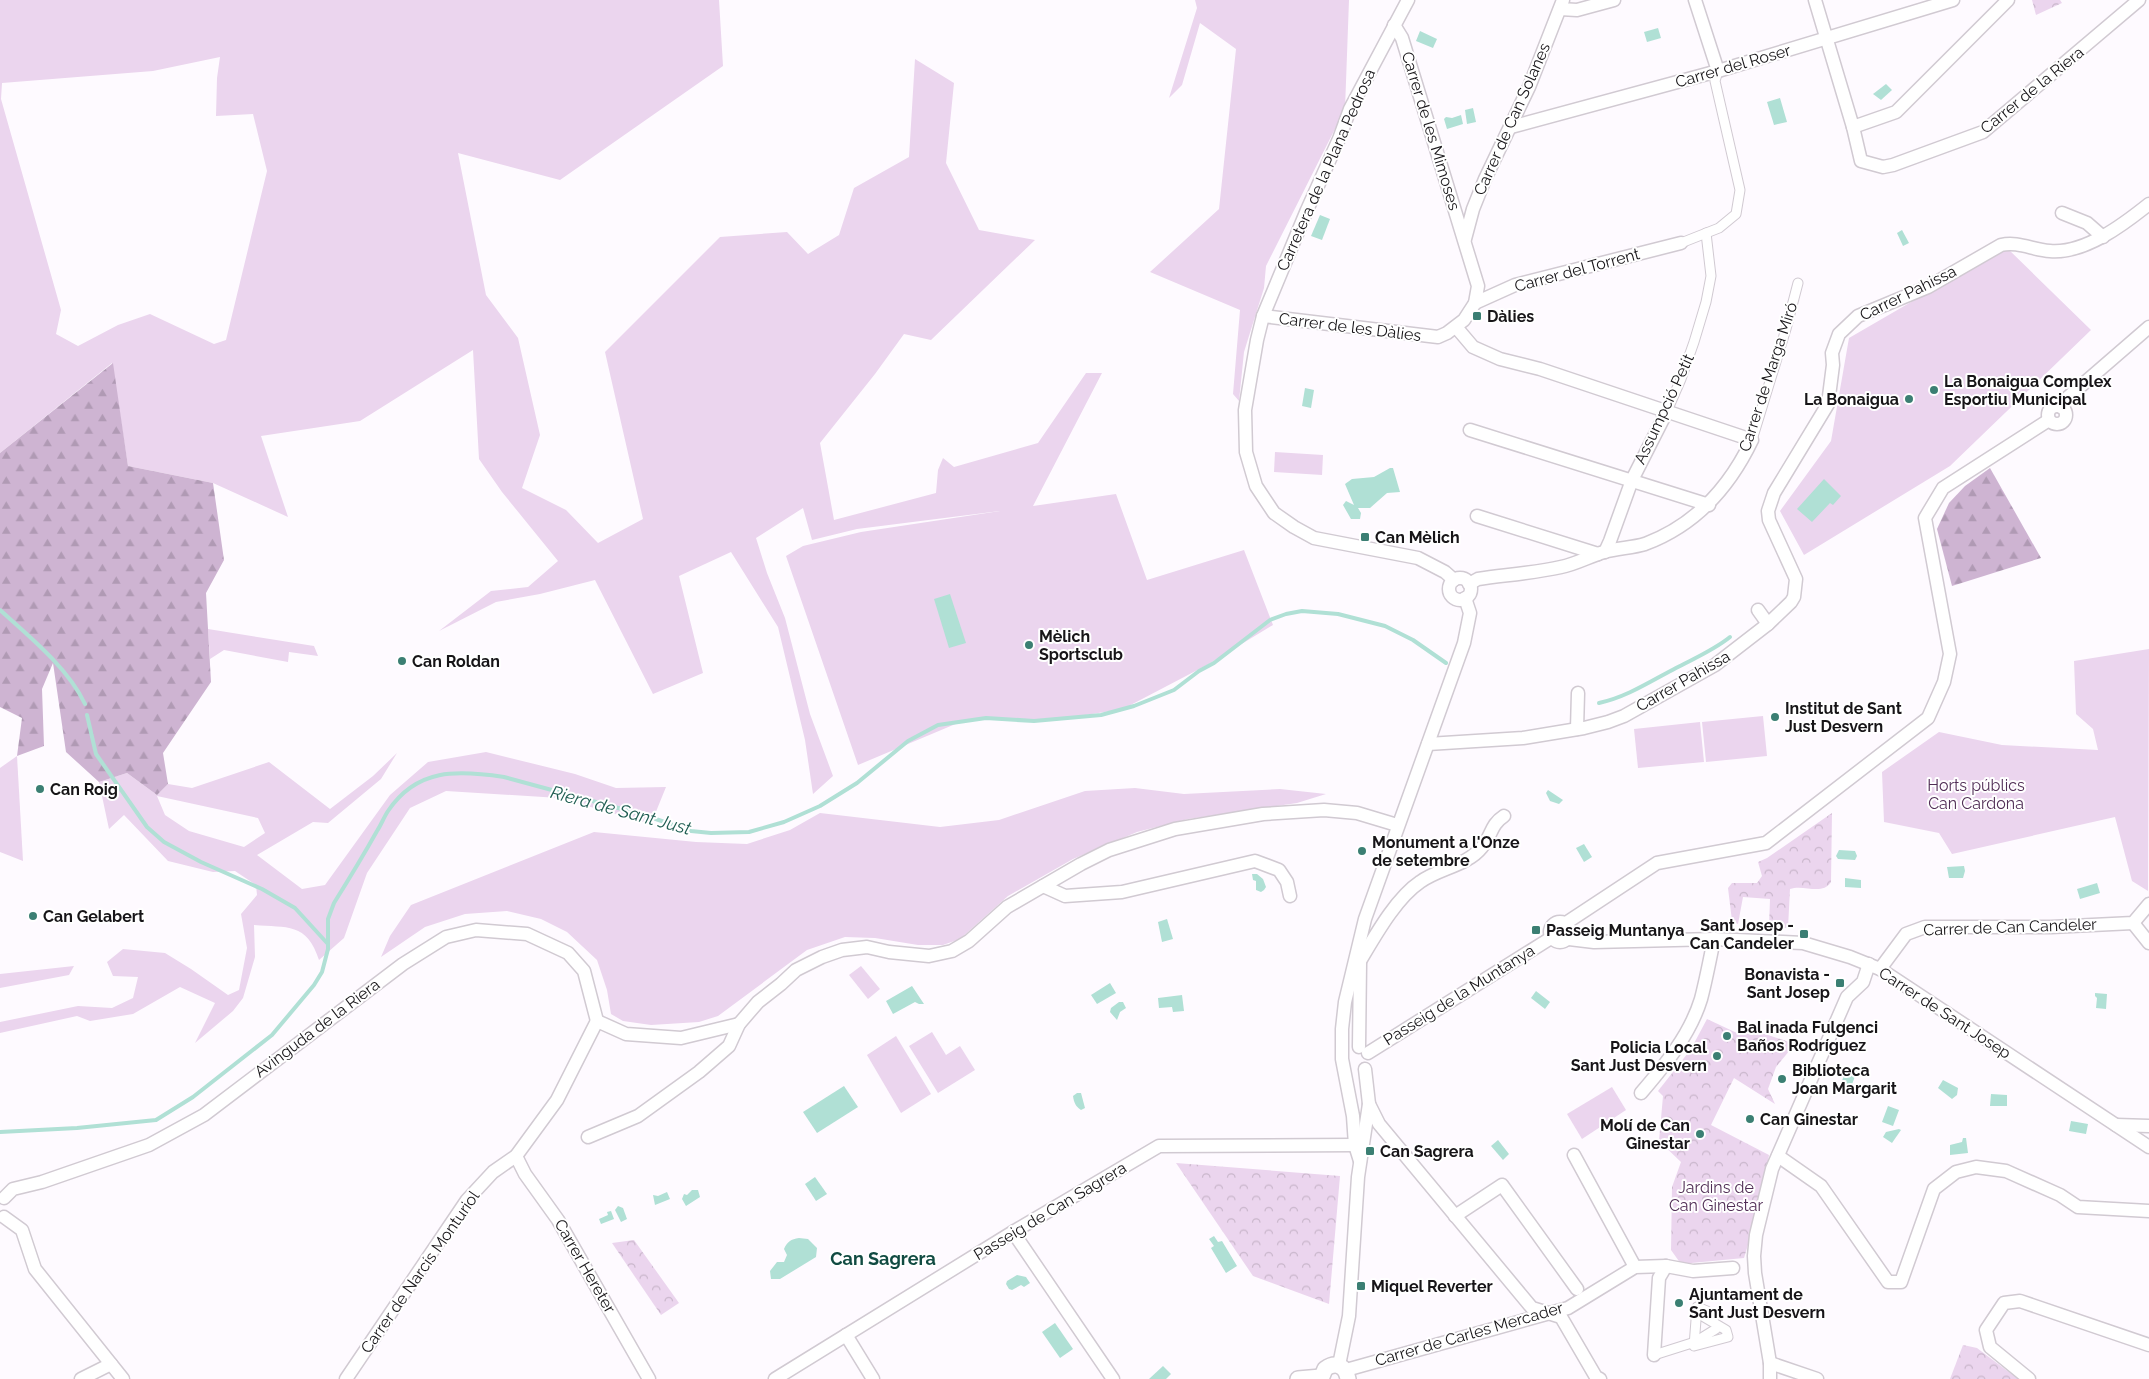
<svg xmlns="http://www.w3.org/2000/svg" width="2149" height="1379" font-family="Raleway,sans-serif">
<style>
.green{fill:#ebd5ee;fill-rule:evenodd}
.forest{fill:url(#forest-firs)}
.park{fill:url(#park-crowns)}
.water{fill:#b0e0d5}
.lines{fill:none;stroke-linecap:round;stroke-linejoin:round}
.stream{stroke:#b0e0d5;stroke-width:4}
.pedestrian-casing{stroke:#d1cad2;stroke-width:11}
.minor-casing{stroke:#d1cad2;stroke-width:15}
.tertiary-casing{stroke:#d1cad2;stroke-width:18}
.pedestrian{stroke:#fff;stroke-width:9}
.minor{stroke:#fff;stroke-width:12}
.tertiary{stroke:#fff;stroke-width:15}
.poi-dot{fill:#3b7f73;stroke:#fff;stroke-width:2}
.labels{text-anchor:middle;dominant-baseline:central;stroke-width:4;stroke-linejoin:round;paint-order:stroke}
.street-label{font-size:16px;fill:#171518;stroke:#fff}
.poi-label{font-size:16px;font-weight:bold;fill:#171518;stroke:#fff;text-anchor:start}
.park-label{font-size:16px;fill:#512e56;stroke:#fff}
.water-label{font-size:18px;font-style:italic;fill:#205e53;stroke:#fff}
.neighbourhood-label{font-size:18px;font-weight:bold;fill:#114b42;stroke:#fff}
</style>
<defs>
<pattern id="forest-firs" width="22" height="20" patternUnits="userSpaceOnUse" patternTransform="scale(1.25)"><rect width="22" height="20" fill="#ceb4d2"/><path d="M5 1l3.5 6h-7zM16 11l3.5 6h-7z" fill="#b09ab4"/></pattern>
<pattern id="park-crowns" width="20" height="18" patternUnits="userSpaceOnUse" patternTransform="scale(1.25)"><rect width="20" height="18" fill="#ebd5ee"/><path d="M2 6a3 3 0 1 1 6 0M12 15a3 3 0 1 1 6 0" fill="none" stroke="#c9b6cb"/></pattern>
</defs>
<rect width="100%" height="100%" fill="#fefaff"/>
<g class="green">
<path d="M0 0H719L723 66 560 180 458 153 486 295 518 338 540 435 522 488 566 510 598 543 643 519 605 352 720 237 787 232 808 254 839 235 854 188 909 157 915 59 954 83 946 163 979 230 1035 240 931 340 904 334 875 374 820 443 834 520 936 493 938 470 943 458 954 467 1038 443 1086 373H1102L1033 506 1116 494 1147 580 1244 550 1273 625 1207 665 1123 709 1061 719 965 720 858 765 786 556 803 546 861 532 1000 511 857 529 812 540 803 508 756 538 767 573 785 618 810 714 833 776 813 794 805 740 778 627 731 552 679 576 703 673 653 694 595 580 540 594 496 602 439 631 491 591 528 587 558 561 502 492 479 459 473 350 360 421 261 436 288 517 213 483 128 466 112 363 0 453ZM220 57 217 78 216 116 253 114 267 171 226 340 214 344 150 314 118 325 78 346 56 334 61 310 1 99 2 83 153 71Z"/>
<path d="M1195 0H1349L1345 109 1266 266 1264 288 1244 352 1239 401 1233 394 1240 310 1150 272 1219 209 1236 49 1200 23 1182 85 1169 98 1197 8Z"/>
<path d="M2006 247 2091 330 1950 466 1804 555 1780 511 1831 441 1849 338Z"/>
<path d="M1275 452 1323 455 1322 475 1274 472Z"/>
<path d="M208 629 314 646 318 656 289 652 288 662 224 650 210 659Z"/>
<path d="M2149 649 2148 891 2132 881 2115 817 1952 854 1939 833 1884 822 1882 772 1939 732 2002 745 2098 750 2093 729 2076 714 2074 661Z"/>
<path d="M1763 716 1767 756 1706 762 1702 722Z"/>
<path d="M1700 722 1704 762 1638 768 1634 729Z"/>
<path d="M486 752 575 774 616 788 666 787 651 824 559 798 446 791 410 808 367 873 344 938 319 960C307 922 287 928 254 925L255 957 243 998 233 1011 195 1043 215 1003 180 987 133 1014 90 1021 77 1016 0 1033V1022L78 1006 112 1008 133 998 138 977 113 976 107 962 123 949 165 953 191 969 228 995 239 990 247 948 241 914 257 895 256 885 235 871 213 872 168 861 124 815 109 829 99 782 127 773 157 795 168 784 192 788 269 762 330 809 373 776 397 753 381 779 328 823 313 822 257 855 302 889 325 885 390 795 428 762ZM157 796 258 818 265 833 244 847 189 831 165 815Z"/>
<path d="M17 756 23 861 0 852V768Z"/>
<path d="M1135 788 1184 794 1280 789 1326 794 1297 803 1188 819 1137 832 1073 859 1008 896 960 939 943 945H918L875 938 845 937 807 950 718 1016 699 1022 651 1025 623 1021 611 1014 607 990 597 960 567 932 541 919 507 911 465 914 425 927 381 957 390 936 411 905 594 832 696 842 747 844 790 830 820 813 940 827 999 820 1085 791Z"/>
<path d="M74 966 69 975 0 988V974Z"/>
<path d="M861 966 880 989 868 999 849 975Z"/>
<path d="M932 1032 946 1055 960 1046 975 1070 938 1093 909 1046Z"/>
<path d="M896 1036 931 1094 901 1113 867 1055Z"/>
<path d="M1612 1087 1626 1110 1582 1139 1567 1114Z"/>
</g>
<g class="forest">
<path d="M113 363 128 466 213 483 224 560 206 593 211 682 163 753 168 784 157 795 127 773 99 782 66 752 53 663 42 689 44 746 17 756 22 718 0 707V453Z"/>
<path d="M1990 468 2041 558 1952 586 1937 529 1949 503 1965 486Z"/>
</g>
<g class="park">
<path d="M2032 0H2060L2062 3 2036 15Z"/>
<path d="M1832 813 1831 882C1822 896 1804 884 1790 889L1788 928 1769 927 1770 899 1743 897 1738 924 1732 921 1728 888 1732 883H1757L1762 876 1758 862 1767 858Z"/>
<path d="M1707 1019 1737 1033 1765 1034 1795 1044 1776 1067 1768 1089 1775 1104 1734 1078 1711 1125 1769 1155 1761 1202 1744 1258 1681 1264 1671 1250 1672 1187 1681 1162 1659 1141 1663 1096 1658 1091 1691 1049Z"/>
<path d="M1176 1163 1340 1176 1329 1304 1253 1276Z"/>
<path d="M634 1240 679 1303 661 1315 612 1243Z"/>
<path d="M1963 1345 1977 1348 2018 1379H1950Z"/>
</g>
<g class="water">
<path d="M1658 28 1661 38 1647 42 1644 32Z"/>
<path d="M1420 31 1437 39 1433 48 1416 41Z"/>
<path d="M1886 84 1892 90 1881 100 1873 94Z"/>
<path d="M1780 98 1787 122 1774 125 1767 102Z"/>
<path d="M1473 108 1476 122 1467 124 1465 110Z"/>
<path d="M1461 115 1463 124 1447 129 1444 119 1446 117 1452 118Z"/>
<path d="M1320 215 1330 219 1322 240 1311 236Z"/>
<path d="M1902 230 1909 243 1903 246 1897 233Z"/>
<path d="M1305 388 1314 390 1311 408 1302 406Z"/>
<path d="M1390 468H1393L1400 492 1387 493 1370 508H1358L1361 513 1360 519H1351L1343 505 1346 501 1354 505 1345 484 1352 479 1374 477Z"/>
<path d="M1824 479 1841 496 1833 505 1830 503 1812 522 1797 509Z"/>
<path d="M950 594 966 643 949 648 934 599Z"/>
<path d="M1548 790 1563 800 1559 804 1550 801 1546 793Z"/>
<path d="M1584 844 1592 857 1584 862 1576 848Z"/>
<path d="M1839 850 1855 851 1857 856 1855 860 1838 859 1836 856Z"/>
<path d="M1964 866 1965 871 1963 878H1949L1947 867Z"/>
<path d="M1252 874H1257L1263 879 1266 887 1264 890 1261 892 1256 890V881L1253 880Z"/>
<path d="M1845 878 1861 880V888L1845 887Z"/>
<path d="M2097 883 2100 893 2080 899 2077 889Z"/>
<path d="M1167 919 1173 939 1162 942 1158 922Z"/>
<path d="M1110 983 1116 993 1097 1004 1091 995Z"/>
<path d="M912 986 924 1004H919L915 1002 893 1014 886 1001Z"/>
<path d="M1536 991 1550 1002 1545 1009 1531 998Z"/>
<path d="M2095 993 2107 994 2106 1009 2096 1008 2097 998 2095 996Z"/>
<path d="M1182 995 1184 1011 1173 1012 1172 1007 1159 1008 1158 998Z"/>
<path d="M1119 1002H1123L1126 1008 1120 1012 1117 1020 1110 1012 1111 1008Z"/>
<path d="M1848 1066 1857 1071 1851 1087 1841 1083Z"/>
<path d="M1943 1080 1958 1088 1957 1095 1952 1099 1938 1088Z"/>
<path d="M844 1086 858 1107 817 1133 803 1112Z"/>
<path d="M1077 1093H1081L1085 1108 1081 1110C1075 1106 1074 1102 1073 1096Z"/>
<path d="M1991 1094 2007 1095V1106H1990Z"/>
<path d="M1888 1106 1899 1110 1893 1126 1882 1122Z"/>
<path d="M2071 1121 2088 1124 2086 1134 2069 1131Z"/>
<path d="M1899 1129 1901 1130 1892 1143 1883 1137 1886 1132Z"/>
<path d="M1963 1138H1966L1968 1153 1950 1155V1145L1962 1142Z"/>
<path d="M1498 1140 1509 1154 1503 1160 1491 1146Z"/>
<path d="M815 1177 827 1194 816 1201 805 1184Z"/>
<path d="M692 1190H698L700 1197 686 1206 682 1199 684 1194 687 1195Z"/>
<path d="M667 1192 670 1199 655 1205 653 1195 658 1196Z"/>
<path d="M618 1206 623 1208 627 1219 621 1222 615 1210Z"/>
<path d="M611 1211 614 1219 601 1224 599 1219 608 1215 607 1212Z"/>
<path d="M1214 1236 1218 1242 1222 1241 1237 1266 1226 1273 1211 1248 1214 1246 1209 1239Z"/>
<path d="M799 1238 808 1239 817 1248 816 1257 780 1279H771L770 1271 777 1262H784L787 1255 784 1249C787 1242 791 1239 799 1238Z"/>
<path d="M1017 1275 1026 1277 1030 1283 1024 1287 1021 1285 1012 1290 1009 1289 1006 1284 1007 1281Z"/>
<path d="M1055 1323 1073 1349 1060 1358 1042 1332Z"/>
<path d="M1163 1366 1171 1374 1166 1379H1149Z"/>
</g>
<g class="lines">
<g class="stream">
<path d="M0 610C29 636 68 668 85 704"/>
<path d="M1599 703C1627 697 1651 681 1676 668 1695 658 1714 650 1730 637"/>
<path d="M87 715 96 754 147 827 164 842 201 862 262 889 295 908 327 943"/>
<path d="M0 1132 77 1128 156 1120 193 1097 272 1035 314 985 322 972 328 949V919L334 903C349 879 363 856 377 831 381 825 384 817 388 811 417 768 457 770 504 777L644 815 691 831 711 833 749 832 784 822 820 806 857 783 908 741 938 725 986 718 1034 721 1101 715 1134 706 1174 690 1199 671 1214 663 1270 620 1286 614 1302 611 1338 614 1385 626 1413 640 1446 663"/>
</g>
<g class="pedestrian-casing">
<g id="pedestrian">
<path d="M1681 243 1719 228 1736 214 1740 190 1715 81 1718 71"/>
<path d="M1667 411 1681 379 1694 342 1706 302 1711 276 1706 233"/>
<path d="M1752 440 1786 329 1798 283"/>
<path d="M1697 1307 1707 1311 1704 1317 1726 1330 1728 1337 1694 1346Z"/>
<path d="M1654 1355 1695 1342 1716 1329"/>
</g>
</g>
<g class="minor-casing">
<g id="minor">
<path d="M1408 0 1350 109 1339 139 1307 210 1263 316 1257 340 1245 410 1246 452 1256 486 1274 513 1294 527 1314 538 1418 558 1445 572 1454 580"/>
<path d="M1695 0 1718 71"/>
<path d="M1815 0 1853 127 1861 161 1883 167 1893 165 1983 132 2139 0"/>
<path d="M1560 9 1577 10 1614 0"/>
<path d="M1511 127 1718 71 1953 0"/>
<path d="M1853 127 1896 112 2008 0"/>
<path d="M2062 213 2087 223 2103 237"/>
<path d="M1465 239 1473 209 1485 179 1529 87 1563 0"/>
<path d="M1475 303 1515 285 1681 243"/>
<path d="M1263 316 1438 337 1447 333 1464 320 1475 303 1478 286 1402 38 1394 25"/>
<path d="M1456 327 1473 347 1500 359 1540 369 1752 440C1729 488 1696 525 1645 544 1632 548 1617 548 1604 552 1590 556 1576 564 1561 567 1534 573 1505 575 1478 579L1469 584"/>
<circle cx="2057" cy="415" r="9"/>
<path d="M2061 407 2067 398 2149 327"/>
<path d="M1470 430 1709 505"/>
<path d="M1477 516 1598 554"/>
<path d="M1605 552 1610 541 1632 480 1667 411"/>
<circle cx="1460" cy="589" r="11"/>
<path d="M1758 610 1768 624"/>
<path d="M1577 729 1578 693"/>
<path d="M1428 744 1523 738 1584 728 1608 722 1624 716 1715 665 1768 624 1791 602 1794 597 1796 579 1769 520 1768 511 1774 493 1828 404 1833 365 1832 353 1839 334 1858 316 1928 287 2001 245C2018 241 2033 250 2050 251 2085 254 2124 224 2149 204"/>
<path d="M1043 886 1065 896 1122 892 1255 861 1279 870 1287 882 1290 896"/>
<circle cx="1560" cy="932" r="10"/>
<path d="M1566 923 1657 863 1766 843 1928 718 1944 682 1950 654 1925 518 1943 488 2049 420"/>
<path d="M2133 923 2149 943"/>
<path d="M1569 939 1594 942 1714 939 1803 943 1850 957 1880 969 2149 1147"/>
<path d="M1360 961C1375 936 1396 898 1420 882 1439 868 1467 866 1482 847 1492 836 1490 825 1504 816"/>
<path d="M1880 969 1906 934 1925 927H2051L2133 923 2149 904"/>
<path d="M597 1021 626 1034 681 1038 739 1024"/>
<path d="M1359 1047 1360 963"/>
<path d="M1368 1053 1551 938"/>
<path d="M1641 1093C1665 1065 1690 1035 1701 999 1706 980 1710 959 1714 939"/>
<path d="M1369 1104 1379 1124 1532 1308 1561 1317 1596 1377 1600 1379"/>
<path d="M2116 1125 2149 1126"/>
<path d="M588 1137 638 1116 699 1072 729 1046 739 1024 758 1002 781 984 796 970 822 957 842 950 867 947 889 952 929 956 952 951 969 941 1007 907 1081 864 1109 850 1175 829 1263 814 1324 810 1357 813 1397 825"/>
<path d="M1574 1155 1635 1267"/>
<path d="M516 1156 525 1174 558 1220 649 1379"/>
<path d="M1778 1156 1821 1186 1888 1282H1901L1934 1189 1956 1172 1976 1167 2006 1171 2060 1195 2078 1207 2149 1211"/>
<path d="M1360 1161 1355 1145 1353 1116 1342 1059V1029L1345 1002 1365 919 1464 643 1470 613 1465 598"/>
<path d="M4 1198 13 1189 42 1182 149 1145 204 1115 403 964 446 937 476 930 527 934 568 953 584 971 597 1021"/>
<path d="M1455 1216 1502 1185 1577 1289"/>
<path d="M4 1217 22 1230 35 1269 123 1379"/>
<path d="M1013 1232 1113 1379"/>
<path d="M846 1335 873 1379"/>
<path d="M1654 1355 1659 1278 1666 1266"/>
<path d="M1770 1363 1817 1379"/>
<path d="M1339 1365 1349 1316 1358 1177 1369 1104 1365 1069"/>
<path d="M1346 1370 1568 1308 1635 1267 1666 1266 1693 1271 1733 1268"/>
<path d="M81 1379 111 1364"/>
<path d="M346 1379 467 1200 493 1172 516 1156 557 1100 597 1021"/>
<path d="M775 1379 1013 1232 1159 1146 1355 1145"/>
<path d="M1770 1379V1363L1755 1273 1754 1256 1756 1235 1772 1169 1847 997 1863 982 1869 964"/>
<path d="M2029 1379 1990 1347 1986 1330 2004 1303 2020 1301 2149 1345"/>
</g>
</g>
<g class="tertiary-casing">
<g id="tertiary">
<path d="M1298 1379 1321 1377"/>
<path d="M1321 1379 1325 1369C1336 1361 1346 1366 1348 1379"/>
</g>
</g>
<use href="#pedestrian" class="pedestrian"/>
<use href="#minor" class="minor"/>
<use href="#tertiary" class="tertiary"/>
</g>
<g class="poi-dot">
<rect x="1472" y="311" width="10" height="10" rx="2.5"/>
<circle cx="1934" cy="390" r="5"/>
<circle cx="1909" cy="399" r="5"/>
<rect x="1360" y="532" width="10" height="10" rx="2.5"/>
<circle cx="1029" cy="645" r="5"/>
<circle cx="402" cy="661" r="5"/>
<circle cx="1775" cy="717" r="5"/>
<circle cx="40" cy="789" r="5"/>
<circle cx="1362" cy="851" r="5"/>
<circle cx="33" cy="916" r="5"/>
<rect x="1531" y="925" width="10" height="10" rx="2.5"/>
<rect x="1799" y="929" width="10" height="10" rx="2.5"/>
<rect x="1835" y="978" width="10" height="10" rx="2.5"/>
<circle cx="1727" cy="1036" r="5"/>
<circle cx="1717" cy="1056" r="5"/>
<circle cx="1782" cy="1079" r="5"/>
<circle cx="1750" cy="1119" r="5"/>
<circle cx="1700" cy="1134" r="5"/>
<rect x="1365" y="1146" width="10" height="10" rx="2.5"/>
<rect x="1356" y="1281" width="10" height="10" rx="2.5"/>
<circle cx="1679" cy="1303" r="5"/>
</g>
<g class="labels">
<g class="street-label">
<text transform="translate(1733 66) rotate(-16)">Carrer del Roser</text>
<text transform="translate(2032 90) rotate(-39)">Carrer de la Riera</text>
<text transform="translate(1512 119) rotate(-66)">Carrer de Can Solanes</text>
<text transform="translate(1431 131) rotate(73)">Carrer de les Mimoses</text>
<text transform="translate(1326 170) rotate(-66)">Carretera de la Plana Pedrosa</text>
<text transform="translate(1577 270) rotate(-15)">Carrer del Torrent</text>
<text transform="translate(1908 293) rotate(-26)">Carrer Pahissa</text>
<text transform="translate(1350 327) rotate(7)">Carrer de les Dàlies</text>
<text transform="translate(1768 377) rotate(-72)">Carrer de Marga Miró</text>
<text transform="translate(1664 409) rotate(-65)">Assumpció Petit</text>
<text transform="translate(1683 681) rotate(-30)">Carrer Pahissa</text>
<text transform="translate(2010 927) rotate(-2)">Carrer de Can Candeler</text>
<text transform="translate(1459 995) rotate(-32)">Passeig de la Muntanya</text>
<text transform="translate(1945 1013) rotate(33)">Carrer de Sant Josep</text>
<text transform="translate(317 1028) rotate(-37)">Avinguda de la Riera</text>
<text transform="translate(1050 1211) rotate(-31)">Passeig de Can Sagrera</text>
<text transform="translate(585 1266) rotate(60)">Carrer Hereter</text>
<text transform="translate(420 1272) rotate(-55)">Carrer de Narcís Monturiol</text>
<text transform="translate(1469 1334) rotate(-16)">Carrer de Carles Mercader</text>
</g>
<g class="poi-label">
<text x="1487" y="316">Dàlies</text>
<text x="1944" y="381">La Bonaigua Complex<tspan x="1944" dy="18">Esportiu Municipal</tspan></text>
<text x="1899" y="399" text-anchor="end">La Bonaigua</text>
<text x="1375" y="537">Can Mèlich</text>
<text x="1039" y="636">Mèlich<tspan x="1039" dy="18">Sportsclub</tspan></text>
<text x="412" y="661">Can Roldan</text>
<text x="1785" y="708">Institut de Sant<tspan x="1785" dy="18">Just Desvern</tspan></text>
<text x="50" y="789">Can Roig</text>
<text x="1372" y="842">Monument a l'Onze<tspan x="1372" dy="18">de setembre</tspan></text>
<text x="43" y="916">Can Gelabert</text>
<text x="1794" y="925" text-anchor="end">Sant Josep -<tspan x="1794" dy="18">Can Candeler</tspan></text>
<text x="1546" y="930">Passeig Muntanya</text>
<text x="1830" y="974" text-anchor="end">Bonavista -<tspan x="1830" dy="18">Sant Josep</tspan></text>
<text x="1737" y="1027">Bal inada Fulgenci<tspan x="1737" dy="18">Baños Rodríguez</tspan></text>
<text x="1707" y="1047" text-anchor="end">Policia Local<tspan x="1707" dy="18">Sant Just Desvern</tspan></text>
<text x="1792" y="1070">Biblioteca<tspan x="1792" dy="18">Joan Margarit</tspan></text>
<text x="1760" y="1119">Can Ginestar</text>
<text x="1690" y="1125" text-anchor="end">Molí de Can<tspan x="1690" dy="18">Ginestar</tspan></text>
<text x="1380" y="1151">Can Sagrera</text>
<text x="1371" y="1286">Miquel Reverter</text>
<text x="1689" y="1294">Ajuntament de<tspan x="1689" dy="18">Sant Just Desvern</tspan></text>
</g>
<g class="park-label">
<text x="1976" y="785">Horts públics<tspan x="1976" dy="18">Can Cardona</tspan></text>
<text x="1716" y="1187">Jardins de<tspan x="1716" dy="18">Can Ginestar</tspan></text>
</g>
<g class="water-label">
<text transform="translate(621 810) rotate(15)">Riera de Sant Just</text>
</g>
<g class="neighbourhood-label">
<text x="883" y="1258">Can Sagrera</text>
</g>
</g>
</svg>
